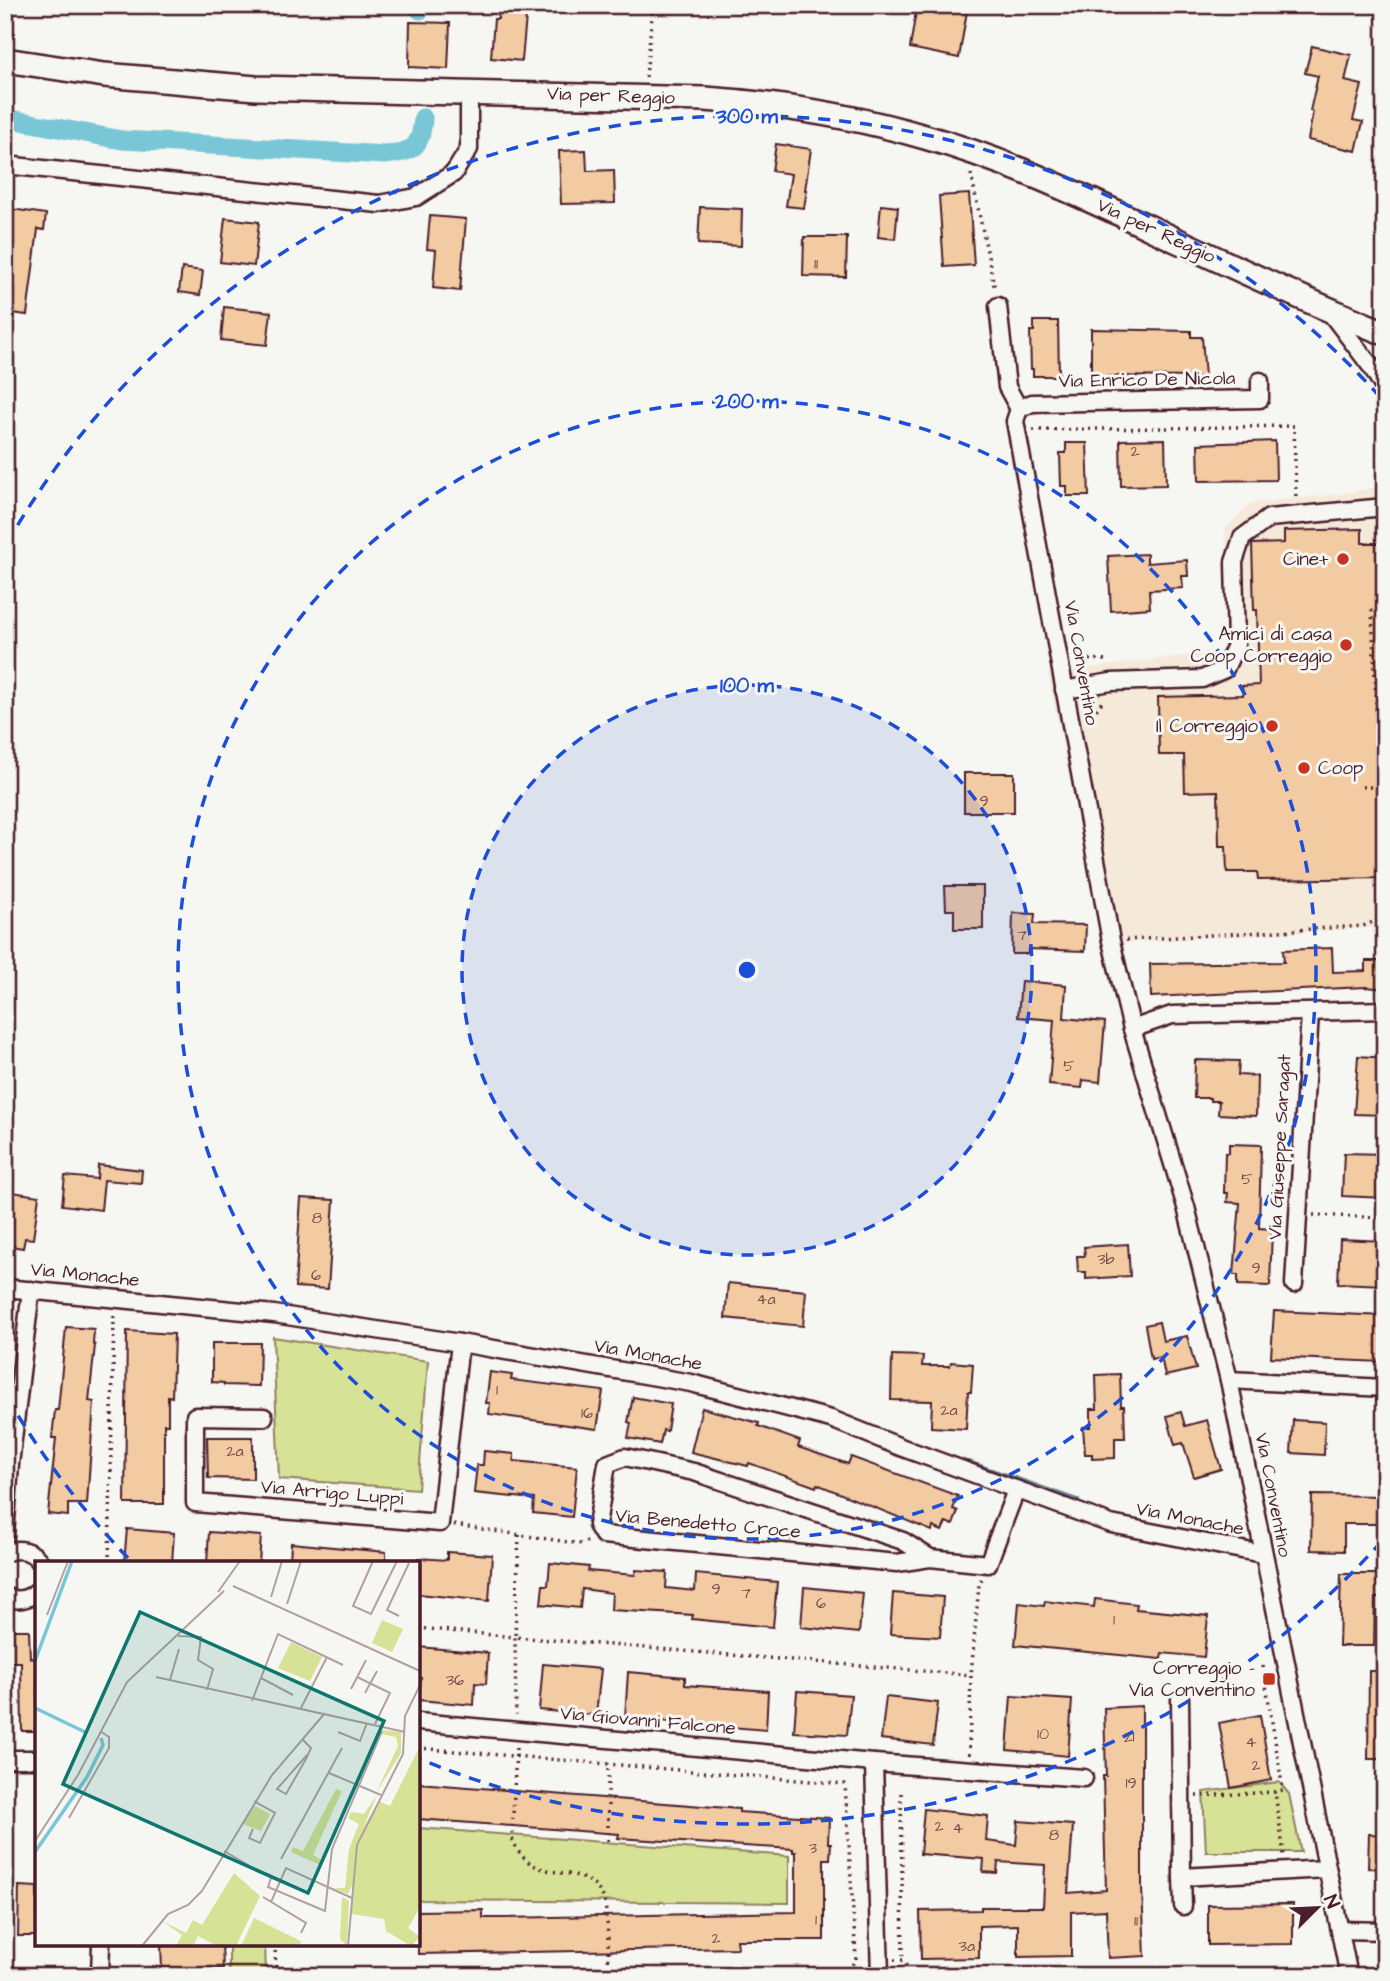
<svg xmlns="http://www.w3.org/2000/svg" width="1390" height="1981" font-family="'Architects Daughter',sans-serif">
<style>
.built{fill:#f5e9da}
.green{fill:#d6e295;stroke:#908060;stroke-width:2}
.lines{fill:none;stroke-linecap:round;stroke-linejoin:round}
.stream{stroke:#668492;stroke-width:6}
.canal{stroke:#79c7d6;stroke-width:19}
.building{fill:#f2cba2;stroke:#4a1f2b;stroke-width:2}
.street-casing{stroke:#4a1f2b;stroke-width:21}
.secondary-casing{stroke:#4a1f2b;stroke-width:28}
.path{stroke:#4a1f2b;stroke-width:3.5;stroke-dasharray:2 5;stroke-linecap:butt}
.street{stroke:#f6f6f2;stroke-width:16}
.secondary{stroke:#f6f6f2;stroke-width:23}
.ring{fill:none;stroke:#1d4ed8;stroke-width:3.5;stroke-dasharray:12 9}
.poi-dot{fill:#c8321e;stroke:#f6f6f2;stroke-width:2.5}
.labels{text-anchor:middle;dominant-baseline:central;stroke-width:6;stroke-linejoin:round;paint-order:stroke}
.number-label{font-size:16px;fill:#744a49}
.street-label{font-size:19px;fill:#4a1f2b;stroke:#f6f6f2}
.poi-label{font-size:19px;fill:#4a1f2b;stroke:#f6f6f2;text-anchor:end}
.inset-river{fill:none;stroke:#79c7d6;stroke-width:3.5}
.inset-road{fill:none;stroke:#b1a0a2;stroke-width:2}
.view{fill:#0f766e;fill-opacity:0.15;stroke:#0f766e;stroke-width:3.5}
.inset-edge{fill:none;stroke:#4a1f2b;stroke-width:3.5}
.centre{fill:#1d4ed8;stroke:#f6f6f2;stroke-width:3.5}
.ring-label{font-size:21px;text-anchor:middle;font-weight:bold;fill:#1d4ed8;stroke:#f6f6f2;stroke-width:6;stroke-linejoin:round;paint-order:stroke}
</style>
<rect width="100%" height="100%" fill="#f6f6f2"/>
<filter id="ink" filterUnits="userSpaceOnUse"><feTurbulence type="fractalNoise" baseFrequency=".0143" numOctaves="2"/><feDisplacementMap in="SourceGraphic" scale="14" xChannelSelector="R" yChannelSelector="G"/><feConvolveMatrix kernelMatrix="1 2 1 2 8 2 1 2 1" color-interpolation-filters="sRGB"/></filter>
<g filter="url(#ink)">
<path class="built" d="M1385 486V927L1104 944 1048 673 1230 650 1225 530 1250 503 1340 494Z"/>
<g class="green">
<path d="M273 1337 428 1361 418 1489 279 1479Z"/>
<path d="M1279 1782 1289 1794 1301 1852H1206L1203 1792Z"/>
<path d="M418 1828 789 1856V1903L418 1900Z"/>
<path d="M229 1944H265L266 1976H229Z"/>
</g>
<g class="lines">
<path class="stream" d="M969 1463 1077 1501"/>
<g class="canal">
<path d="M420 10V5"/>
<path d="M5 118 122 140 385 155C413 152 421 148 423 118"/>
</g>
</g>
<g class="building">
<path d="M499 5H527L522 61 491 58 494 19H498Z"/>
<path d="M917 5H968L959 58 910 48Z"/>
<path d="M410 22 450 23 448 69 409 67Z"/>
<path d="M1312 46 1351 55 1345 81 1362 85 1353 120 1363 122 1356 151 1308 140 1313 112 1310 111 1318 76 1305 73Z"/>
<path d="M776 144 811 149 805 190H807L804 208 786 206 791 174 772 171Z"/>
<path d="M586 150 587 171 614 170 615 203 561 204 559 151Z"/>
<path d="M969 194 974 265 944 267 939 196Z"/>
<path d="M881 205 898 207 895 239 878 237Z"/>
<path d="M700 207 742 209 741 246 698 244Z"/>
<path d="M11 209 46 214 44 230 38 229 27 315 5 312V243Z"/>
<path d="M430 216 466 219 460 291 433 288 436 250 427 249Z"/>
<path d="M225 218 259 222 254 266 220 262Z"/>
<path d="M804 237H847L846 277 803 276Z"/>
<path d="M182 268 203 271 200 295 179 292Z"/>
<path d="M224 307 271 312 267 345 221 340Z"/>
<path d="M1034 321H1058L1059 376H1033V369H1031L1030 331H1034Z"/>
<path d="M1091 329 1191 331V337H1202L1205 377 1091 376Z"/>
<path d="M1165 439 1166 485 1121 486 1120 440Z"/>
<path d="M1275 441 1276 480 1199 481 1198 444Z"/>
<path d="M1066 443H1087L1089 496H1067V486H1061L1060 453H1066Z"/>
<path d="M1362 529V543H1385V878L1258 880 1257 872H1227L1226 846H1219L1218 791 1185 792 1184 755H1159L1158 697 1243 695 1242 686 1259 685 1257 610H1254L1252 544 1284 543V531Z"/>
<path d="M1147 554V563L1187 560 1188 576H1182L1183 588 1149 590 1150 608 1111 611 1108 556Z"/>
<rect x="964" y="773" width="50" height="39"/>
<path d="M945 886H983V929H954V910H946Z"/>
<path d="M1013 913 1035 914 1034 924 1086 925 1085 951 1028 949V954H1012Z"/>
<path d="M1332 948 1333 972 1366 971V961H1385V989L1366 987 1151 997 1150 964 1284 962 1283 950Z"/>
<path d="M1021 981 1066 985 1064 1018 1105 1022 1100 1082 1083 1080 1082 1088 1049 1085 1054 1020 1018 1017Z"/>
<path d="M1358 1056 1385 1058V1115L1354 1114Z"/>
<path d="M1195 1060 1239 1061 1238 1075 1257 1076 1256 1116 1218 1114 1219 1101H1210V1098H1194Z"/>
<path d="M1229 1144 1261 1145 1259 1228 1272 1229 1270 1286 1238 1285V1275H1234L1240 1203 1227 1202 1228 1193H1224L1225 1153H1229Z"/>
<path d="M1344 1153 1385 1154V1198L1342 1196Z"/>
<path d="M98 1165 142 1170 141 1183 104 1180 101 1210 62 1205 65 1176 97 1179Z"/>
<path d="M5 1191 39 1196 33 1239 25 1238 23 1248 5 1245Z"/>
<path d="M301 1198 334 1200 328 1289 295 1287Z"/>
<path d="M1340 1239 1385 1241V1285L1338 1283Z"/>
<path d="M1128 1244 1130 1276 1086 1279V1272H1078L1077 1256H1085L1084 1247Z"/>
<path d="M728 1283 806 1291 803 1326 725 1318Z"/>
<path d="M1274 1311 1385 1316 1382 1362 1271 1357Z"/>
<path d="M1159 1322 1163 1341 1187 1336 1196 1369 1165 1376 1161 1357 1151 1359 1145 1325Z"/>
<path d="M66 1327 94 1329 93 1344 95 1345 89 1401 94 1402 87 1504H68V1516L48 1514 56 1438H52L55 1410H58Z"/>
<path d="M127 1331 174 1334 172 1397 168 1396V1424H164V1504H125Z"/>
<path d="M212 1343H260L259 1386 224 1385V1383L212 1382Z"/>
<path d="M892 1355 923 1356 922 1366H950L951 1362 973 1364 971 1392H968L966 1429 931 1427 932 1401 891 1400Z"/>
<path d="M490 1372 512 1375 511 1380 603 1391 597 1429 489 1414 490 1403H486Z"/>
<path d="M1120 1374 1121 1406H1124L1125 1438H1115V1458L1092 1459V1454H1085L1083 1427H1091V1409H1097L1096 1375Z"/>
<path d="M633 1397 671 1404 667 1431 663 1430 660 1444 628 1438 631 1423 628 1422Z"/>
<path d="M702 1408 759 1423 758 1426 800 1441 798 1447 848 1464 851 1457 958 1496 953 1509 958 1511 953 1525 946 1522 942 1531 933 1527 932 1531 817 1484 816 1487 749 1463 748 1466 691 1452Z"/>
<path d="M1181 1412 1185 1426 1207 1420 1221 1469 1194 1477 1183 1443 1175 1445 1167 1416Z"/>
<path d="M1293 1420 1325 1422 1324 1455 1291 1453Z"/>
<path d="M207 1437H253V1479L208 1478Z"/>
<path d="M484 1451 514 1454V1461L577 1467 572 1517 533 1513 534 1499 474 1493 477 1465H483Z"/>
<path d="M1312 1495 1385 1496V1524H1344V1551L1311 1550Z"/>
<path d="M127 1529 174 1533 172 1563H124Z"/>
<path d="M209 1532 261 1536 259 1563H207Z"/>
<path d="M291 1543 386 1552V1563H290Z"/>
<path d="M447 1552 492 1555 489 1601 418 1594V1558L447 1560Z"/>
<path d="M550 1563 589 1567 588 1571 635 1575 636 1570 667 1572 666 1588 695 1591 696 1574 777 1582 773 1627 692 1619 693 1615 611 1610 612 1593 582 1589 580 1608 541 1604 543 1585H548Z"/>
<path d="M1341 1574H1385V1598H1375L1374 1646H1339Z"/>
<path d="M804 1587 863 1593 859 1633 801 1627Z"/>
<path d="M893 1593 943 1597 940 1637 890 1634Z"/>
<path d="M1095 1599 1137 1604 1136 1609 1208 1616 1204 1657 1162 1653 1161 1659 1015 1645 1019 1603 1044 1606 1045 1601 1094 1607Z"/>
<path d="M5 1630H29L30 1658H37V1731H22L21 1662H5Z"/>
<path d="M418 1647 488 1653 486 1684 475 1683 474 1705 419 1700 421 1678H418Z"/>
<path d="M543 1664 601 1669 596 1715 539 1710Z"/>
<path d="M1369 1671H1385V1759H1368Z"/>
<path d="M628 1672 685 1677V1685L768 1691 766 1730 625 1718Z"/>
<path d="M797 1691 851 1695 847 1735 794 1732Z"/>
<path d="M1011 1696 1072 1700 1068 1756 1007 1750Z"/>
<path d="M886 1697 938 1703 933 1745 881 1739Z"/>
<path d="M1142 1706V1888L1145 1956 1108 1958 1106 1910 1071 1912V1956L1018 1957V1925L979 1926V1958L921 1959 920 1911 981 1910V1907H1043L1045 1865 998 1862 997 1873 983 1872 984 1859 920 1854 924 1809 988 1816 986 1841 1016 1845 1018 1821 1073 1825 1068 1893 1106 1890 1103 1776H1106L1104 1708Z"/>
<path d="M1260 1715 1271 1780 1231 1788 1219 1723Z"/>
<path d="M418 1783 739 1809V1812L829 1818 828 1843H831L830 1859H824V1940H737L738 1948 418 1954V1911L483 1910V1918H503L796 1912V1852H793V1849L618 1838 619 1834 418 1819Z"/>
<path d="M1369 1834 1385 1835V1869L1368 1868Z"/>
<path d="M19 1886 37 1887V1936H18Z"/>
<path d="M1293 1904V1944L1208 1945V1905Z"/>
<path d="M161 1944H222L223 1969H162Z"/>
</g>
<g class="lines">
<g class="street-casing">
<g id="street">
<path d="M5 165 379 204 416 197 454 173 469 149V93"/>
<path d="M998 306 1007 387 1019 409 1015 421 1111 941 1132 1029 1186 1207 1229 1380 1349 1976"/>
<path d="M1329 311 1373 369 1385 390"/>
<path d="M1019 409 1032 403 1260 399V381"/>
<path d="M1064 690 1111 682 1202 679 1225 669 1236 645 1234 562 1242 538 1269 518 1385 507"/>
<path d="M1132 1029 1172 1015 1385 1010"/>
<path d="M1294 1284 1310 1013"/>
<path d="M5 1288 274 1314 460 1343 691 1383 831 1419 903 1448 1111 1524 1262 1554"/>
<path d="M1229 1380 1385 1388"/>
<path d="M264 1417 195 1416V1503L440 1523 460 1343"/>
<path d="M5 1536 10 1464 31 1290"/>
<path d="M5 1553C19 1547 32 1550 41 1563"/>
<path d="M930 1558 903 1541 694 1472 625 1457 607 1464 597 1525 603 1535 897 1563 930 1558 988 1564 1016 1490"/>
<path d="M5 1596C16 1602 28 1600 37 1591"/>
<path d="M1180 1698 1182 1877 1327 1869"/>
<path d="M418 1722 874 1763 1084 1778"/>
<path d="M5 1759H37"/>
<path d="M874 1763 880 1976"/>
<path d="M1182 1877 1183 1906"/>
<path d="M1341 1930 1385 1931"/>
<path d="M100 1976 101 1944"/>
</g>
</g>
<g class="secondary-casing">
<path id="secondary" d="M5 60 104 75 256 88 705 99C779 104 854 116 925 137 1007 160 1084 197 1161 233 1235 268 1309 302 1385 333"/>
</g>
<g class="path">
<path d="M646 77 653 5"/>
<path d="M971 174 995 290"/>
<path d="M1033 430 1294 426 1296 501"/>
<path d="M1075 659 1110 660"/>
<path d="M1088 721 1102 702"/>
<path d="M1362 787H1385"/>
<path d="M1380 787 1372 611H1385"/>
<path d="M1126 940 1363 926 1385 917"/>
<path d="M1313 1215 1385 1218"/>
<path d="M454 1525 581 1544 588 1541"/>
<path d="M519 1535 515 1637 971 1675"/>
<path d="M109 1563 114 1316"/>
<path d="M418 1628 515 1637 516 1715"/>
<path d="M1263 1666 1283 1790 1275 1792"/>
<path d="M418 1748 845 1784 856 1959"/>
<path d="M516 1748 512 1838C531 1890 579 1857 602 1895 609 1908 608 1959 609 1976"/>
<path d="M969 1755 971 1675 979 1585 982 1578"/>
<path d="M901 1793 903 1960"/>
<path d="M1196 1796 1275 1792 1284 1855"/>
<path d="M608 1841V1763"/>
<path d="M275 1944 276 1976"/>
<path d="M894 1960H903L912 1975 1324 1970"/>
<path d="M780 1976 849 1972 855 1959"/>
</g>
<use href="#street" class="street"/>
<use href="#secondary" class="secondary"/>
</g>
</g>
<circle cx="747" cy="970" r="285" fill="#1d4ed8" fill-opacity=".12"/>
<g class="ring">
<circle cx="747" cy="970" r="285"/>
<circle cx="747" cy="970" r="569"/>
<path d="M1382 1541A854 854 0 0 1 420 1759M128 1558A854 854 0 0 1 7 1397M7 543A854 854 0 0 1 1382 399"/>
</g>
<g class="poi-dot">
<circle cx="1343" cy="559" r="7"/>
<circle cx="1346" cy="645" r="7"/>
<circle cx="1272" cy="726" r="7"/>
<circle cx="1304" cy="768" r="7"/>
<rect x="1262" y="1672" width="14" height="14" rx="3.5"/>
</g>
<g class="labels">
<g class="number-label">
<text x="816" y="264">11</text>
<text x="1135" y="451">2</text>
<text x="984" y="801">9</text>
<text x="1022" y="935">7</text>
<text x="1069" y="1066">5</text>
<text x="1247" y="1179">5</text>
<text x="317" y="1218">8</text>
<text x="1106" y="1259">3b</text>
<text x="1256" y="1268">9</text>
<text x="316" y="1275">6</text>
<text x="766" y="1299">4a</text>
<text x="497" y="1390">1</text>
<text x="949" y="1410">2a</text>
<text x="587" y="1413">16</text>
<text x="235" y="1451">2a</text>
<text x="716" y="1589">9</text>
<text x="746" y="1593">7</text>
<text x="821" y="1603">6</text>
<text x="1114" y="1620">1</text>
<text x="455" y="1680">36</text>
<text x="1043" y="1734">10</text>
<text x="1129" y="1737">21</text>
<text x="1251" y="1742">4</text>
<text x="1256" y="1765">2</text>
<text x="1131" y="1783">19</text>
<text x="939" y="1826">2</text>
<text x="958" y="1828">4</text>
<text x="1054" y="1835">8</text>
<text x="813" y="1848">3</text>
<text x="816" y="1920">1</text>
<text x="1136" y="1921">11</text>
<text x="716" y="1938">2</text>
<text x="967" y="1946">3a</text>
</g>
<g class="street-label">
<text transform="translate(611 96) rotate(2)">Via per Reggio</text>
<text transform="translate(1156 231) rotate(25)">Via per Reggio</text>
<text transform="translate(1147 380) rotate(-1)">Via Enrico De Nicola</text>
<text transform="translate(1081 663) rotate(80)">Via Conventino</text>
<text transform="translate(1280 1147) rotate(-87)">Via Giuseppe Saragat</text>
<text transform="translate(85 1275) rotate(6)">Via Monache</text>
<text transform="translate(648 1355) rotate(10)">Via Monache</text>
<text transform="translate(332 1493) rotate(5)">Via Arrigo Luppi</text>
<text transform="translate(1273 1495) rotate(79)">Via Conventino</text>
<text transform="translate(1190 1519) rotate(11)">Via Monache</text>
<text transform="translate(708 1524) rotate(5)">Via Benedetto Croce</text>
<text transform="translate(648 1721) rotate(5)">Via Giovanni Falcone</text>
</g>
<g class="poi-label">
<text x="1329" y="559">Cine+</text>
<text x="1332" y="634">Amici di casa<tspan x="1332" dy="22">Coop Correggio</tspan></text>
<text x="1258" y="726">Il Correggio</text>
<text x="1318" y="768" text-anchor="start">Coop</text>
<text x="1255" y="1668">Correggio -<tspan x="1255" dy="22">Via Conventino</tspan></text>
</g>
</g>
<g transform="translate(35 1561)">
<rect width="385" height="385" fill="#f6f6f2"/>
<path d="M347 59 368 68 357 91 337 82ZM256 81 287 96 275 120 243 107ZM348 169 366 171V192L342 230 363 185 361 176 346 173ZM385 185V346L373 367 385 376 376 385 351 370 349 358 317 353V324L313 333 298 327H310L314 288 324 263 313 257 316 251 329 253 342 234 328 267 344 240 355 245ZM301 228 307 230 278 294 287 299 285 304 256 291 258 286 268 290ZM220 245 235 253 226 270 208 263ZM199 312 225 335 201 385H182L163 375 158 385H141L147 374 127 360 151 372 158 359 167 364ZM307 336 314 340 312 385 305 378ZM219 357 266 380 265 385H206Z" fill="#d6e295"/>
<path class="inset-river" d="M0 100 37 0M0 147 52 172M0 291 52 216 68 184 66 177"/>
<path class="inset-road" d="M338 0 318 45 336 53 362 0M198 25 385 110M183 31 205 0M236 36 247 0M252 43 266 0M12 54 33 0M364 55 352 49 374 2M143 75 166 76 163 99 178 108 172 129M121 116 370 171M322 116 355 132 340 163M226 117 258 134M135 119 144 88M316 128 331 99M330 132 342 110M217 140 243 73 308 104M266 147 292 96M303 171 325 180 332 162M268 179 276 187 271 198 251 233 242 228 272 194M294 212 346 234M34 257 74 187V176L65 170M218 268 214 277 225 282 240 252 219 240M0 280 43 214 92 121 189 30M189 290 220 308M246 298 307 187M246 319 236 317 233 326 290 350 297 288 347 170M228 336 271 362 266 372M236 341 251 307 317 337M107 385 133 353 153 344 167 330 237 214 290 152M313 385 322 284 368 193 370 155 385 124"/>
<path class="view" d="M105 51 349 160 273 332 28 223Z"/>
<rect width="385" height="385" class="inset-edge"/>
</g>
<circle cx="747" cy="970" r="10" class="centre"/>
<g class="ring-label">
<text x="747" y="123">300 m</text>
<text x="747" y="408">200 m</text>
<text x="747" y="692">100 m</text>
</g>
<rect width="1390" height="1981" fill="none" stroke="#f6f6f2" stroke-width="28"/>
<rect x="14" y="14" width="1362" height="1953" fill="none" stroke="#4a1f2b" stroke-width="2.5" filter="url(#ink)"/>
<g transform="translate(1317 1908) rotate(66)" stroke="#f6f6f2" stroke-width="5" paint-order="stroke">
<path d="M0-5L12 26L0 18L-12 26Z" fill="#4a1f2b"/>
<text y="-10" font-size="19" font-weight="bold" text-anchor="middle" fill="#4a1f2b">N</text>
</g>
</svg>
